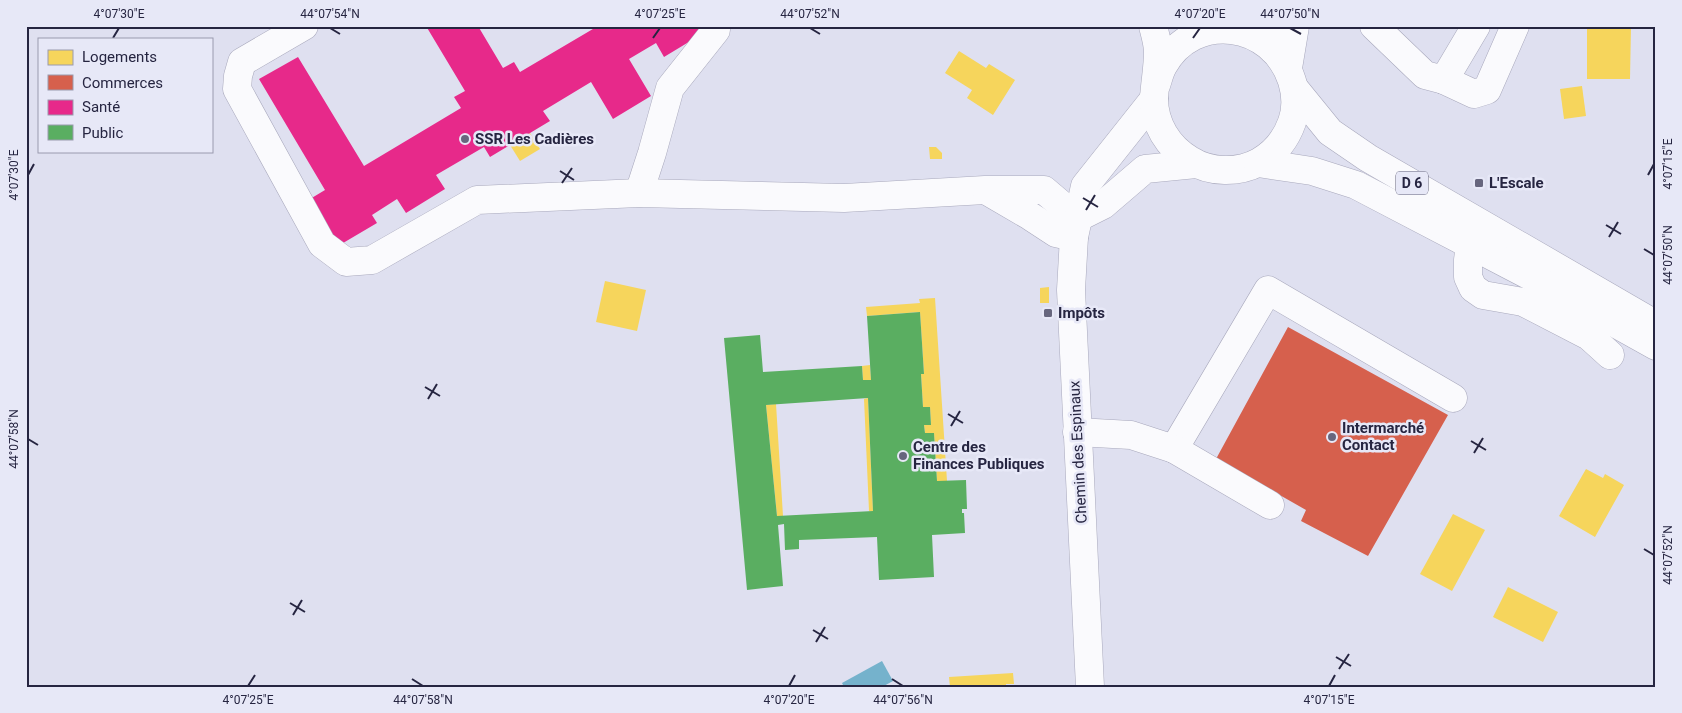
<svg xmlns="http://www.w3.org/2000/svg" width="1682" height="713" font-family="Roboto,sans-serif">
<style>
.water{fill:#75b2cc}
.homes{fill:#f6d55c}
.shops{fill:#d6604d}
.health{fill:#e7298a}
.public{fill:#5aae61;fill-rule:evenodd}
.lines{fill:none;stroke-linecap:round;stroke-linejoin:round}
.minor-casing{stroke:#a8a8bc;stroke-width:29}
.major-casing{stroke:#a8a8bc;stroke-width:29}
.minor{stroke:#fafafd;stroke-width:28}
.major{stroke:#fafafd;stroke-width:28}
.ticks{fill:none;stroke:#262541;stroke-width:2}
.poi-dot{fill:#67667e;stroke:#e7e8f7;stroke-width:2}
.labels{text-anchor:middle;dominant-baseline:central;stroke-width:5;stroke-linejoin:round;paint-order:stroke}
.shield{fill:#e7e8f7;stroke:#606078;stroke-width:1}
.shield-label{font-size:14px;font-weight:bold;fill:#262541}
.poi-label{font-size:15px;font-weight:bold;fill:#262541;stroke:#e7e8f7;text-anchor:start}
.street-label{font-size:15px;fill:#262541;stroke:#e7e8f7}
.neatline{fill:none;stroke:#262541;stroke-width:2}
.ticks-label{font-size:12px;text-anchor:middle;fill:#262541}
</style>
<rect width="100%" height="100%" fill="#dfe0f0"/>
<path class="water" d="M882 661 893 681 882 687H844L842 683Z"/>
<g class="homes">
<path d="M1587 26H1631L1630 79H1587Z"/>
<path d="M959 51 986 68 989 64 1015 80 993 115 967 98 972 90 945 73Z"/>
<path d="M1582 86 1586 116 1564 119 1560 89Z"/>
<path d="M530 133 540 149 520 161 510 145Z"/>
<path d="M929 147H936L942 153V159H930Z"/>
<path d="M605 281 646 290 637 331 596 322Z"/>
<path d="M1049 287V303H1040V288Z"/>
<path d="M935 298 947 481H937L934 433H925L924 425H931L930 407H923L921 374H924L920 312 867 316 866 307 920 303 919 299Z"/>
<path d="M870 365 871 380H863L862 366Z"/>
<path d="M868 398 873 511H869L864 399Z"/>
<path d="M776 404 783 516H777L766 405Z"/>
<path d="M1586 469 1603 478 1605 474 1624 485 1595 537 1559 516Z"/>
<path d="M1453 514 1485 530 1452 591 1420 574Z"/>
<path d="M1508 587 1558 612 1543 642 1493 617Z"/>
<path d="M1013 673 1014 684H1006V687H950L949 677Z"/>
</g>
<path class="shops" d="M1288 327 1448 415 1368 556 1301 521 1306 510 1216 459Z"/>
<path class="health" d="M426 26H478L503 68 514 62 520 72 598 26H697L702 34 664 57 656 43 629 59 651 96 613 119 591 82 543 111 550 121 490 157 484 147 436 175 445 189 406 213 397 199 372 215 377 223 338 246 310 199 325 190 259 79 298 57 364 166 461 108 454 97 465 91Z"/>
<path class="public" d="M920 312 924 374H921L923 407H930L931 425H924L925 433H934L937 481 966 480 967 509H962V513H964L965 533 932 535 934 577 879 580 877 537 799 540V549L785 550 784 524 778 525 783 586 747 590 724 338 760 335 763 372 862 366 863 380H871L867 316ZM868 398 873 511 777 516 766 405Z"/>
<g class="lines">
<g class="minor-casing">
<g id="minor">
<path d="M304 26 242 62 238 76 237 89 322 244 346 262 372 260 477 200 639 193 844 198 985 190H1044L1077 218"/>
<path d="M1374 26 1425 75 1444 80 1476 26"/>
<path d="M1229 29 1268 28 1273 26"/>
<path d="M1288 68 1295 26"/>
<path d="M1444 80 1474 94 1487 90 1515 26"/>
<path d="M987 191 1030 216 1056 233 1074 237"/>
<path d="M639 193 652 153 670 88 716 30V26"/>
<path d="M1077 218 1103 205 1145 169 1196 164"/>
<path d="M1479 223 1470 244 1468 260V277L1473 288 1483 295 1523 302 1589 336 1610 355"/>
<path d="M1077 432 1131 435 1174 449 1268 290 1453 398"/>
<path d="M1174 449 1270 505"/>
<path d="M1090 687 1071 290 1074 237 1085 186 1154 99"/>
</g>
</g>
<g class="major-casing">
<g id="major">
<path d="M1153 26C1155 34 1158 44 1158 52 1158 67 1155 82 1154 98 1154 124 1168 147 1190 160 1210 173 1239 173 1259 162 1275 153 1286 139 1292 122 1297 108 1296 94 1292 81 1273 21 1194 10 1163 66 1159 73 1158 81 1155 88"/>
<path d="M1295 89 1330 132 1368 158 1655 324"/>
<path d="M1258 163 1312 171 1356 185 1534 278 1656 346"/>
</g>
</g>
<use href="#minor" class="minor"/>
<use href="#major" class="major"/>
</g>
<path class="ticks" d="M330 28 340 34M810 28 820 34M1290 28 1301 34M113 38 119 28M653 38 660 28M1193 38 1200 28M560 171 574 180M28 175 34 164M1648 175 1654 164M562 183 572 168M1083 198 1098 207M1086 210 1095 195M1606 225 1621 234M1609 237 1618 222M1644 249 1654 255M425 387 440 396M428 399 437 384M948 414 963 423M951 426 960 411M28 439 38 445M1471 441 1486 450M1474 453 1483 438M1644 549 1654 555M290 603 305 612M293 615 302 600M813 630 828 639M816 642 825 627M1336 657 1351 666M1339 669 1349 654M412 679 423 686M892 679 903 686M248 686 255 675M789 686 795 675M1329 686 1335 675"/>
<g class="poi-dot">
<circle cx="465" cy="139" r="5"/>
<rect x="1474" y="178" width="10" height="10" rx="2.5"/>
<rect x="1043" y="308" width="10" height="10" rx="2.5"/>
<circle cx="1332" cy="437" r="5"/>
<circle cx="903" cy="456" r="5"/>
</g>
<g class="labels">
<rect class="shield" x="1396" y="171.5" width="32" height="23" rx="4"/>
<g class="shield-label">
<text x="1412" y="183">D 6</text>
</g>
<g class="poi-label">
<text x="475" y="139">SSR Les Cadières</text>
<text x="1489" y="183">L'Escale</text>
<text x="1058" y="313">Impôts</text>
<text x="1342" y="428">Intermarché<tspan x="1342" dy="17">Contact</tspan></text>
<text x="913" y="447">Centre des<tspan x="913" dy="17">Finances Publiques</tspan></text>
</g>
<g class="street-label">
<text transform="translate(1078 452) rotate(-93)">Chemin des Espinaux</text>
</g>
</g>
<rect width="1682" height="713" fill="none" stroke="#e7e8f7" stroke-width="55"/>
<rect x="38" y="38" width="175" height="115" fill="#e7e8f7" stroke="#9a9aae"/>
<rect x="48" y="50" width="25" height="15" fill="#f6d55c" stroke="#9a9aae"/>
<text x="82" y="62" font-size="15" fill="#262541">Logements</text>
<rect x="48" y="75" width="25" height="15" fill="#d6604d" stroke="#9a9aae"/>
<text x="82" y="88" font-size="15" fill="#262541">Commerces</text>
<rect x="48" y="100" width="25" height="15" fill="#e7298a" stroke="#9a9aae"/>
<text x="82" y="112" font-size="15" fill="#262541">Santé</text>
<rect x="48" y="125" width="25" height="15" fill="#5aae61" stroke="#9a9aae"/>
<text x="82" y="138" font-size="15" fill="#262541">Public</text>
<rect x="28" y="28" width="1626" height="658" class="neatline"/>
<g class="ticks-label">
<text x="119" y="18">4°07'30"E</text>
<text x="330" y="18">44°07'54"N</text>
<text x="660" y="18">4°07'25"E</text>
<text x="810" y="18">44°07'52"N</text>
<text x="1200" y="18">4°07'20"E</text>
<text x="1290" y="18">44°07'50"N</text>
<text transform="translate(1668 164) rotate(-90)" y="4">4°07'15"E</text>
<text transform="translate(14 175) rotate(-90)" y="4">4°07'30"E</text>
<text transform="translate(1668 255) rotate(-90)" y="4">44°07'50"N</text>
<text transform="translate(14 439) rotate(-90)" y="4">44°07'58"N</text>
<text transform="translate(1668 555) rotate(-90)" y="4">44°07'52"N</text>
<text x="248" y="704">4°07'25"E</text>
<text x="423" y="704">44°07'58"N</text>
<text x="789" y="704">4°07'20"E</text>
<text x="903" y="704">44°07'56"N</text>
<text x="1329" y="704">4°07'15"E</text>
</g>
</svg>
